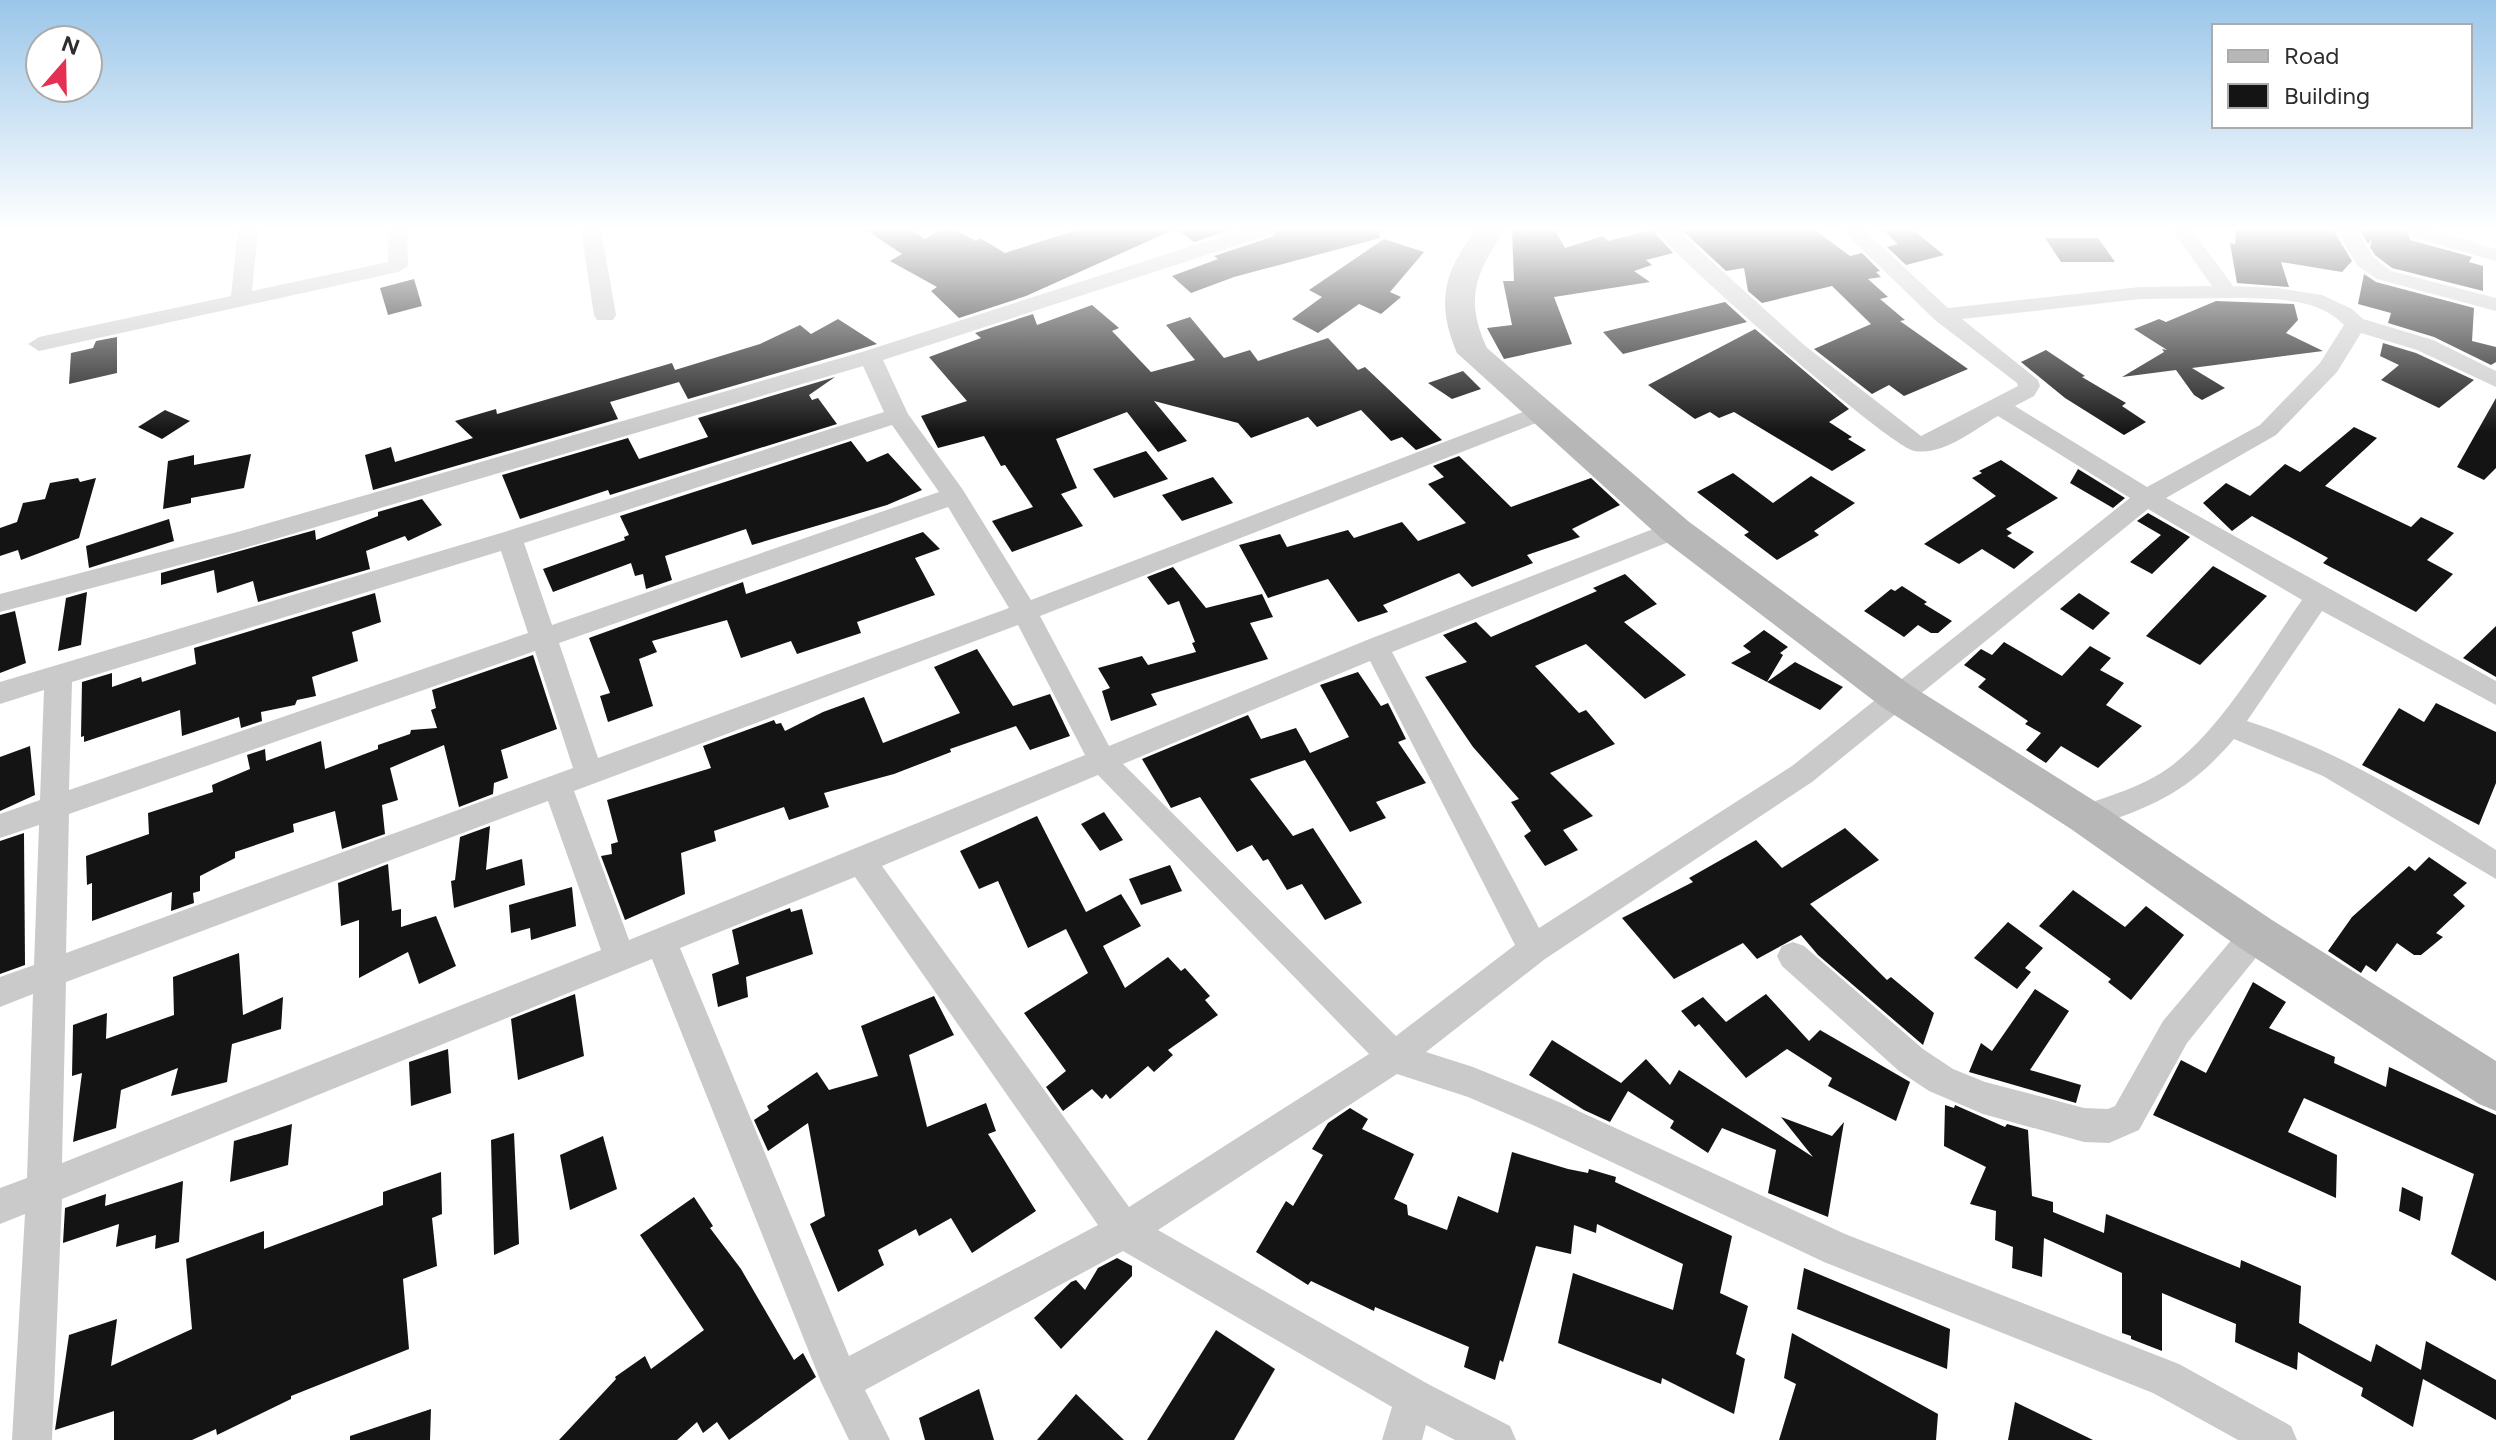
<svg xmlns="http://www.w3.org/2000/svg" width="2496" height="1440" font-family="Figtree,sans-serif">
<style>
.building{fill:#141414}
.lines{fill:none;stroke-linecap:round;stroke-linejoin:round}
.street{fill:#cacaca;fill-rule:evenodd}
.secondary{fill:#b7b7b7;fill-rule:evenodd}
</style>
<rect width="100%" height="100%" fill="#fff"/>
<g class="building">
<path d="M866 230H912L925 239 939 230H956L976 241 980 238 1005 253 1076 230H1173L1026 296 959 318 931 291 937 287 890 261 902 254Z"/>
<path d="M1178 230H1231L1194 242Z"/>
<path d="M1277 230H1379L1380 238 1234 277 1191 293 1172 276 1218 259 1214 256 1272 237Z"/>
<path d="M1512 230H1555L1565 248 1603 236 1608 241 1652 230 1673 253 1646 260 1652 265 1634 271 1650 282 1554 297 1572 344 1504 359 1487 328 1512 325 1503 281H1514Z"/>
<path d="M1682 230H1815L1850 256 1862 253 1880 271 1876 272 1881 277 1868 279 1888 297 1880 299 1905 320 1900 321 1968 369 1904 396 1889 385 1872 394 1814 349 1871 324 1832 286 1762 303 1748 291 1744 268 1726 271Z"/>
<path d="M1883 230H1913L1944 255 1906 265 1887 247 1898 244Z"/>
<path d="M2236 230H2333L2352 261 2342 272 2281 262 2289 287 2237 283 2230 243 2235 244Z"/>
<path d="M2360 230H2407L2410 240 2472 257 2469 262 2483 266V291L2392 268 2375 255 2370 247 2372 239 2368 244Z"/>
<path d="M2045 238H2098L2115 262H2061Z"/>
<path d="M1384 239 1424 252 1390 292 1401 297 1381 314 1359 304 1318 333 1292 319 1322 297 1309 290Z"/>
<path d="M2364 274 2376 282 2474 308 2472 341 2496 347V362L2491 365 2434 337 2388 323 2391 313 2358 304Z"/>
<path d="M414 279 422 306 388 315 380 288Z"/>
<path d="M2216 301 2294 304 2298 320 2286 333 2323 351 2192 368 2225 388 2202 400 2194 395 2176 370 2122 377 2164 352 2162 349 2167 350 2134 329 2159 319 2166 322Z"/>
<path d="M1725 302 1747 322 1623 354 1603 332Z"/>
<path d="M1092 305 1119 328 1112 331 1151 372 1195 360 1166 325 1190 317 1224 358 1250 350 1258 361 1328 338 1358 370 1365 367 1442 440 1416 450 1402 437 1391 441 1361 410 1317 427 1308 417 1251 438 1238 423 1154 401 1187 441 1158 452 1127 412 1056 439 1077 488 1061 494 1083 526 1012 552 992 521 1033 507 1005 465 1001 466 984 436 938 448 921 416 967 401 929 357 981 338 975 333 1033 314 1037 325Z"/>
<path d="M838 319 877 344 688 399 679 382 610 402 618 419 373 490 365 455 391 447 395 462 473 438 455 421 496 409 497 414 672 363 675 370 760 344 800 325 811 334Z"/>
<path d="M1755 329 1849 409 1829 422 1852 437 1848 439 1866 450 1832 471 1734 412 1719 418 1710 412 1695 419 1648 385Z"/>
<path d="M117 337V373L69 384 71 353 93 348 96 341Z"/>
<path d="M2383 343 2416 353 2474 380 2439 408 2381 380 2399 365 2380 356Z"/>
<path d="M2046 350 2085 376 2082 377 2126 403 2122 406 2146 422 2124 435 2065 398 2021 362Z"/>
<path d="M1463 371 1481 389 1452 399 1428 383Z"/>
<path d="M835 377 809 395 812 400 818 398 837 424 610 495 608 490 520 519 502 475 628 438 639 459 708 437 698 418Z"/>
<path d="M2496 398V468L2484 480 2457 467Z"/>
<path d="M165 410 190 421 162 439 138 427Z"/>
<path d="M2354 427 2377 438 2325 486 2411 527 2421 517 2454 533 2427 560 2453 574 2416 612 2323 563 2328 558 2252 516 2232 531 2203 503 2226 483 2250 496 2285 464 2300 472Z"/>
<path d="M851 441 867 462 888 453 922 490 887 505 752 545 746 529 665 556 672 580 646 589 643 574 635 576 631 563 553 592 543 569 625 540 624 537 629 535 620 516Z"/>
<path d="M1146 451 1168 479 1114 498 1093 469Z"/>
<path d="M251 454 244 488 191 498V503L163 509 168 461 194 455V465Z"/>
<path d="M1459 456 1511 507 1591 478 1620 505 1572 529 1580 537 1527 555 1533 563 1472 587 1459 573 1383 605 1388 612 1358 622 1328 579 1268 598 1239 545 1280 534 1287 547 1348 530 1354 538 1402 522 1418 541 1466 523 1428 484 1444 477 1433 466Z"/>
<path d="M2001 460 2058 498 2006 529 2012 533 2007 536 2034 552 2014 569 1982 549 1959 564 1924 544 1996 496 1972 478 1982 473 1979 471Z"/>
<path d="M2078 469 2125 498 2113 508 2070 483Z"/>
<path d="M1733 473 1773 503 1811 476 1855 503 1814 531 1819 535 1777 560 1744 535 1749 532 1697 492Z"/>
<path d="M1213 477 1233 503 1182 521 1162 495Z"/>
<path d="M78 478 80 482 96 478 79 538 21 560 18 550 0 556V528L17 522 23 503 45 499 50 483Z"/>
<path d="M422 499 442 525 408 541 405 536 366 551 370 569 258 602 253 581 217 593 214 570 161 585V573L315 530 316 540 378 516V512Z"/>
<path d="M2148 513 2190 537 2152 574 2130 562 2161 535 2137 521Z"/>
<path d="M169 519 174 541 89 568 86 546Z"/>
<path d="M923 532 940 549 915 558 935 595 857 622 861 633 797 654 791 641 741 658 727 620 652 641 657 652 639 659 653 706 608 722 600 696 610 693 589 638 743 582 746 594Z"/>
<path d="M2213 566 2267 596 2200 665 2146 636Z"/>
<path d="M1173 567 1206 608 1262 594 1273 617 1250 623 1268 659 1151 694 1157 705 1111 721 1102 691 1110 688 1098 668 1142 656 1148 665 1196 652 1192 643 1195 642 1179 601 1168 605 1147 577Z"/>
<path d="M1625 574 1657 604 1624 622 1686 675 1645 699 1586 644 1535 666 1579 713 1586 710 1615 744 1550 773 1593 816 1563 830 1578 850 1545 866 1524 836 1531 831 1511 802 1519 799 1473 747 1425 677 1467 662 1443 635 1476 622 1491 637 1597 591 1593 588Z"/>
<path d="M1902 586 1927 602 1924 604 1952 621 1938 633H1931L1918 625 1904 637 1864 611 1891 589 1895 591Z"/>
<path d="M87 592 81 645 58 651 66 598Z"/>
<path d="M375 593 381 622 352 632 358 661 312 677 316 696 297 700 295 705 261 712 262 721 241 728 239 717 182 736 180 710 84 742V736L81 737 82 682 112 673V687L141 677 142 682 196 664 194 648Z"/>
<path d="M2079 593 2110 613 2093 630 2060 609Z"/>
<path d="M15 611 26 663 0 673V615Z"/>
<path d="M2496 626V677L2463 658Z"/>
<path d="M1764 630 1788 647 1780 653 1783 655 1767 682 1731 663 1751 652 1743 646Z"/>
<path d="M2004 642 2062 676 2090 646 2111 658 2100 670 2124 683 2106 705 2142 726 2098 768 2061 746 2046 763 2026 750 2041 733 2025 724 2028 721 1978 687 1986 679 1964 665 1981 649 1992 655Z"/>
<path d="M977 649 1013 706 1050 694 1070 736 1030 750 1016 726 950 749 951 752 894 774 824 793 829 807 789 820 784 807 714 831 716 841 681 853 685 894 625 920 601 856 612 854 611 844 618 842 607 800 711 768 703 746 774 720 776 724 781 723 785 731 823 712 864 697 883 743 960 713 934 667Z"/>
<path d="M533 655 557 729 501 750 508 778 494 783 493 794 459 807 444 745 390 768 398 800 382 805 385 834 342 849 335 811 293 824 294 832 235 852V858L200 876V891L193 893 194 903 171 911 172 892 92 921V883L87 885 86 856 149 834 148 813 213 792 212 785 250 769 247 755 265 749 266 761 321 741 325 769 378 749V745L410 734 411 730 437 728 431 710 436 708 432 690Z"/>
<path d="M1795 662 1843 687 1820 710 1767 682Z"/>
<path d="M1358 672 1381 706 1388 703 1406 739 1398 742 1426 783 1376 802 1386 818 1350 832 1305 760 1250 779 1293 836 1313 828 1362 903 1325 920 1302 884 1287 890 1268 859 1263 861 1252 845 1237 852 1200 797 1171 808 1142 759 1248 715 1261 739 1296 728 1310 753 1349 737 1320 685Z"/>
<path d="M2436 703 2496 732V783L2479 825 2362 765 2399 708 2424 722Z"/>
<path d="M30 746 35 795 0 811V757Z"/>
<path d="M1104 812 1123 840 1100 851 1081 824Z"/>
<path d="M1037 816 1086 912 1121 894 1141 926 1103 946 1125 988 1168 957 1181 971 1185 968 1210 996 1205 1000 1218 1015 1168 1050 1173 1055 1154 1072 1148 1066 1110 1099 1106 1094 1102 1099 1092 1089 1063 1111 1046 1087 1066 1071 1024 1013 1088 973 1066 929 1028 948 998 881 979 889 960 851Z"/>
<path d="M490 826 486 870 522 859 525 885 454 908 451 881 455 880 460 837Z"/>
<path d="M1845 828 1879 860 1810 904 1887 980 1891 977 1934 1013 1923 1045 1818 955 1801 935 1757 959 1743 943 1674 979 1622 918 1693 882 1689 878 1756 840 1782 868Z"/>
<path d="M24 833 25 965 0 974V841Z"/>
<path d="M2429 857 2467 883 2453 895 2465 906 2436 933 2443 937 2421 955H2414L2397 943 2376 972 2366 965 2361 973 2328 951 2352 917 2409 866 2415 871Z"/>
<path d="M388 864 392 911 401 909V927L436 916 456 966 419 984 408 952 359 978V920L341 926 338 883Z"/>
<path d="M1170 865 1182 891 1141 905 1129 879Z"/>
<path d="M572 887 576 926 531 940 530 928 511 933 509 905Z"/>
<path d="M2073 890 2125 927 2146 906 2184 935 2131 1000 2108 982 2111 979 2039 926Z"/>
<path d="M790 908 791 912 802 909 813 954 746 977 748 997 718 1007 712 974 739 964 732 930Z"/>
<path d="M2008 922 2043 948 2025 968 2031 972 2017 989 1974 958Z"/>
<path d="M239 953 243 1015 283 997 281 1029 232 1044 227 1082 171 1096 178 1068 121 1090 116 1128 73 1142 82 1073 72 1076 73 1025 107 1013 106 1039 174 1015 173 977Z"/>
<path d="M2253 982 2286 1002 2269 1028 2335 1057 2334 1063 2386 1087 2389 1067 2496 1115V1281L2451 1254 2474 1174 2304 1098 2288 1132 2337 1155 2336 1198 2153 1115 2181 1060 2206 1073Z"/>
<path d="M2035 989 2069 1011 2030 1070 2081 1085 2076 1103 1969 1072 1981 1043 1992 1051Z"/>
<path d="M575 994 584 1056 518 1080 511 1019Z"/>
<path d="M1766 994 1809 1041 1820 1030 1910 1082 1896 1121 1828 1086 1832 1078 1787 1049 1746 1078 1699 1024 1695 1027 1681 1011 1703 997 1726 1022Z"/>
<path d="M934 996 954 1035 909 1055 927 1127 986 1103 996 1131 988 1134 1036 1211 972 1253 951 1218 919 1236 916 1229 878 1250 884 1265 838 1292 810 1224 825 1216 808 1123 768 1151 754 1120 769 1110 767 1106 817 1072 829 1090 878 1076 861 1026Z"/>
<path d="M1552 1040 1621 1083 1646 1059 1670 1085 1679 1070 1813 1157 1781 1117 1832 1136 1844 1122 1828 1217 1768 1193 1776 1150 1722 1128 1708 1153 1670 1128 1674 1121 1628 1091 1610 1122 1584 1110 1529 1075Z"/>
<path d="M448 1049 451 1093 411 1106 409 1062Z"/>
<path d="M1945 1105 1954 1108 1955 1105 2005 1127 2007 1124 2028 1130 2032 1196 2053 1202V1212L2104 1233 2106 1214 2240 1268 2241 1260 2301 1286 2299 1323 2371 1362 2376 1344 2421 1370 2426 1341 2496 1380V1420L2423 1379 2413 1427 2361 1396 2363 1388 2298 1352 2297 1370 2235 1342 2236 1324 2162 1293V1351L2131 1339V1336L2122 1333V1273L2044 1238 2042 1277 2012 1268 2013 1247 1995 1240 1996 1211 1970 1204 1986 1167 1944 1146Z"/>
<path d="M1350 1108 1368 1119 1362 1129 1414 1154 1394 1199 1407 1205 1408 1215 1447 1230 1458 1196 1498 1213 1512 1152 1568 1169 1588 1173 1589 1169 1616 1177 1615 1182 1732 1236 1720 1293 1748 1306 1736 1354 1745 1359 1734 1414 1662 1378 1661 1384 1558 1343 1573 1273 1673 1310 1683 1264 1597 1224 1596 1233 1574 1225 1571 1254 1536 1246 1503 1362 1500 1360 1495 1380 1464 1367 1469 1347 1375 1307 1374 1311 1311 1281 1308 1285 1256 1252 1286 1201 1293 1206 1323 1155 1312 1149 1328 1123Z"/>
<path d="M292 1124 288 1165 230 1182 234 1141Z"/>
<path d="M514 1133 519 1244 494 1255 491 1140Z"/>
<path d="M603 1136 617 1189 570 1210 560 1155Z"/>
<path d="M441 1172 442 1214 432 1218 437 1266 403 1279 409 1349 291 1396V1399L217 1435 216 1429 192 1440H114V1411L55 1430 69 1335 117 1319 111 1366 192 1329 186 1259 264 1231V1249L383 1205V1192Z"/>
<path d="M183 1181 179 1242 155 1249 156 1235 116 1247 119 1224 63 1243 65 1208 106 1194 105 1206Z"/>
<path d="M2402 1187 2423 1197 2420 1221 2399 1211Z"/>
<path d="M694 1197 713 1226 710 1228 741 1269 794 1360 803 1353 816 1377 729 1440 717 1422 703 1433 697 1422 677 1440H559L616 1379 615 1377 645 1356 651 1369 704 1330 640 1235Z"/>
<path d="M1117 1258 1132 1266V1276L1061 1349 1034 1318 1071 1282 1076 1280 1085 1290 1098 1268Z"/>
<path d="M1804 1268 1950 1329 1947 1369 1797 1309Z"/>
<path d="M1216 1330 1275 1369 1234 1440H1147Z"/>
<path d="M1792 1333 1938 1414 1936 1440H1779L1796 1384 1784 1378Z"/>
<path d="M979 1389 994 1440H925L919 1418Z"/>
<path d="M1076 1394 1124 1440H1037Z"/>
<path d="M2015 1402 2093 1440H2008Z"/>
<path d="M431 1409 430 1440H350V1436Z"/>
</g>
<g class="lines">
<g class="street">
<path d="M238 230H258L252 291 388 262 387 230H407L408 266 398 272 39 351 28 344 39 337 231 296Z"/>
<path d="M581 230H601L616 315 613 320H597L594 315Z"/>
<path d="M1242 230H1274L1271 234 883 360 908 414 963 490 1031 600 1533 408H1549L1553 413 1549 418 1040 616 1109 746 1367 640 1666 524 1675 521 1684 524 1687 530 1684 536 1392 652 1539 928 1792 766 2130 498 1998 416C1975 429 1943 456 1915 451 1890 448 1678 260 1655 230H1677L1804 345 1921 436 2018 386 2017 383 1935 320 1842 230H1864L1948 308 2140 287 2212 286 2172 230H2192L2233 286 2277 288 2322 295 2352 309 2363 319 2433 340 2496 371V387L2417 350 2361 333 2337 372 2276 435 2166 498 2496 681V705L2322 611 2247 721C2337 750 2417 799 2496 850V879L2323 776 2234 739C2188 793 2152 807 2086 829L2076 826 2071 817 2076 808C2102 798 2132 790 2156 776 2214 743 2264 654 2302 600L2148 509 1812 782 1545 959 1426 1052 1473 1067 1559 1102 1845 1234 2179 1364 2291 1426 2297 1440H2238L2153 1393 1824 1262 1535 1126 1468 1097 1397 1074 1158 1230 1428 1384 1510 1426 1516 1440H1455L1426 1425 1422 1440H1382L1392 1407 1123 1251 865 1390 890 1440H849L821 1382 652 959 62 1199 52 1440H12L25 1214 0 1224V1188L27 1178 33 994 0 1007V977L34 965 39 825 0 838V814L40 800 44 690 0 704V682L501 533 884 412 863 366 241 549 0 612V594L241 531 862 352ZM2227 298C2265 299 2316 295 2344 325L2320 363 2260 425 2147 487 2015 406 2034 396 2040 386 2038 380 1962 319 2140 299ZM892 425 939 492 552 625 524 543ZM948 507 1009 608 598 758 559 643ZM501 551 528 633 69 790 72 682ZM1018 625 1085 755 629 940 574 791ZM535 651 573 768 66 953 69 814ZM1370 661 1515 945 1396 1036 1123 764ZM1098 775 1369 1054 1129 1207 882 866ZM548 801 601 950 62 1163 66 982ZM855 877 1098 1225 849 1356 680 948Z"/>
<path d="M2336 230H2356L2373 257 2391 271 2496 298V311L2377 279 2358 266Z"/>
<path d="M2410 230H2431L2496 249V261L2411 237Z"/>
<path d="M2256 920 2267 924 2272 934 2267 944 2187 1043 2139 1130 2109 1143 2084 1142 1983 1114 1929 1091 1899 1071 1782 966 1777 956 1782 946 1793 942 1804 946 1923 1049 1953 1069 1985 1082 2084 1108 2108 1109 2115 1106 2163 1021 2245 924Z"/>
</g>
<path class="secondary" d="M1476 230H1505C1476 272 1464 299 1487 348L1688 521 1910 685 2101 805 2272 920 2496 1061V1111L2479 1104 2240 948 2071 829 1882 707 1662 539 1457 353C1436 304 1443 272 1476 230Z"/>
</g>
<linearGradient id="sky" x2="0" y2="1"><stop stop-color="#9bc6e9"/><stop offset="0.53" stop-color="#fff"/><stop offset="1" stop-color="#fff" stop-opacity="0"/></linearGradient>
<rect width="2496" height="432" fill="url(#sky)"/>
<rect x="2212" y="24" width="260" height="104" fill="#ffffff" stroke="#ababab" stroke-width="2"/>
<rect x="2228" y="50" width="40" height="12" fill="#b7b7b7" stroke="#ababab" stroke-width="2"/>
<text x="2284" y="64" font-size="24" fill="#2d2d2d">Road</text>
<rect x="2228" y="84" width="40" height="24" fill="#141414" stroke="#ababab" stroke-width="2"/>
<text x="2284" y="104" font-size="24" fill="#2d2d2d">Building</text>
<g transform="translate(64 64) rotate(20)"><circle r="38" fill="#ffffff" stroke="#ababab" stroke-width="2"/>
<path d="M0-6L14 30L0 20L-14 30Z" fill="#e43052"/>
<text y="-12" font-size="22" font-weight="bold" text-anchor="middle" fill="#2d2d2d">N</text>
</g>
</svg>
